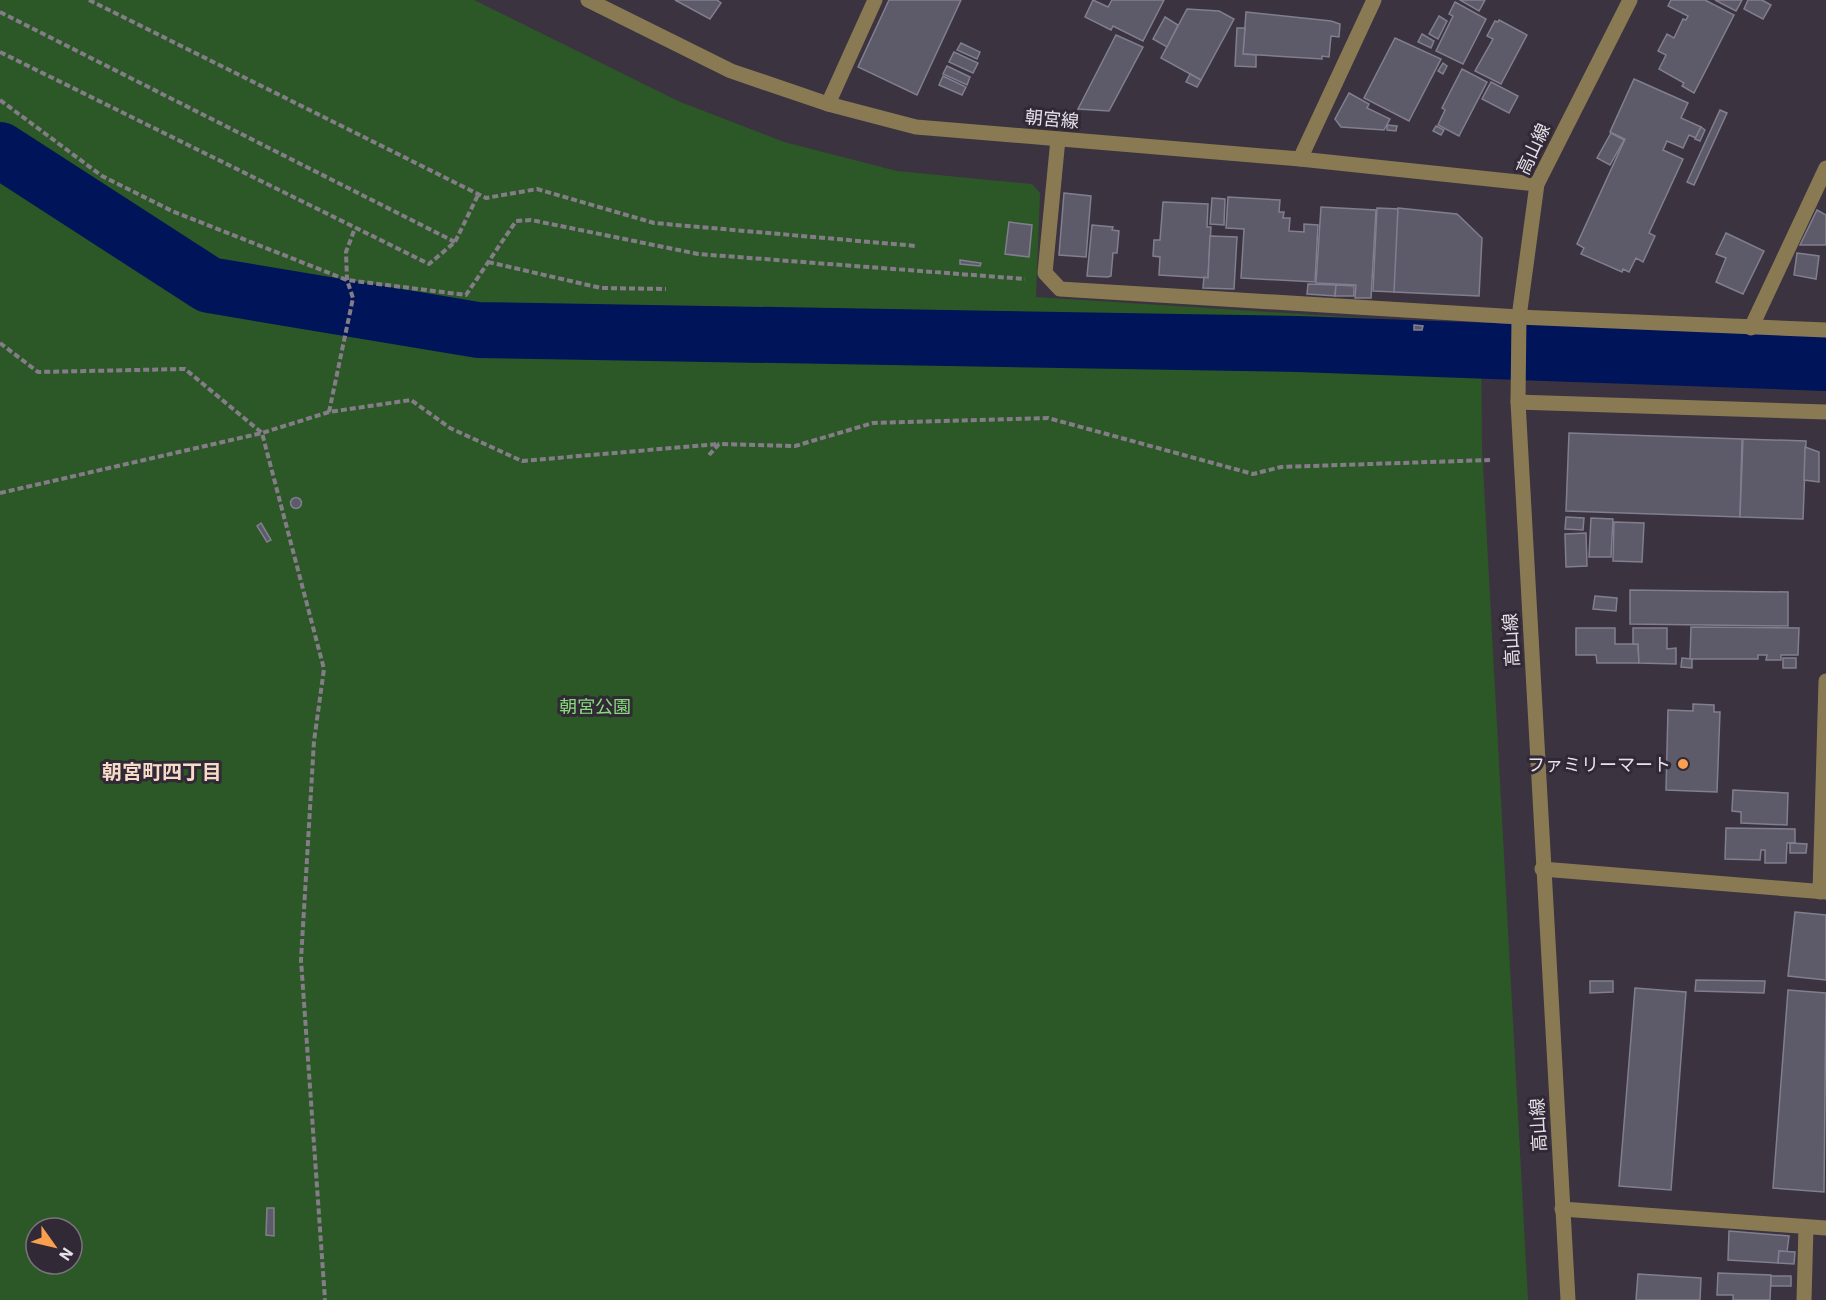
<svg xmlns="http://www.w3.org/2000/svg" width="1826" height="1300" font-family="'IBM Plex Sans','Noto Sans JP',sans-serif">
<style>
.green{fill:#2c5827;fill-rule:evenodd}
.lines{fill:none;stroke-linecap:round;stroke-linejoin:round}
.river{stroke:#001459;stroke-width:56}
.building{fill:#5d5a6a;stroke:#817f8f;stroke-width:1.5}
.path{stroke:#847d88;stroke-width:4;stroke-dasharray:6 3;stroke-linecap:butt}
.minor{stroke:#897a54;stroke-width:15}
.poi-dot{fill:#fa9f4e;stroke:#312935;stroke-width:2}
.labels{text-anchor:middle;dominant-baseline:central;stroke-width:6;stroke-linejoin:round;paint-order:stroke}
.street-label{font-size:18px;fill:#e7e2ea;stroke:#312935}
.park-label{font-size:18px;fill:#87dd7c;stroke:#312935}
.poi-label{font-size:18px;fill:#e7e2ea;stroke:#312935;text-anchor:end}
.neighbourhood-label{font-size:20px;font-weight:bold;fill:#f6dcc8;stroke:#312935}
</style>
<rect width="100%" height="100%" fill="#3b333f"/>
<path class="green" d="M0 0H474L678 101 784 142 897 171 1032 184 1040 193 1036 297 1471 325 1481 334 1482 448 1528 1300H0ZM36 1228H72V1264H36Z"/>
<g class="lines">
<path class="river" d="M0 150 209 285 478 330 1298 344 1826 363"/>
</g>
<g class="building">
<path d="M675 0H717L721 3 710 19Z"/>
<path d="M889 0H961L917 95 858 67Z"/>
<path d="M1093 0 1108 7 1112 0H1164L1143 41 1113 26 1111 30 1085 17Z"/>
<path d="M1460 0H1485L1479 11Z"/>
<path d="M1671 0H1705L1734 15 1694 93 1682 86 1684 83 1659 69 1666 55 1658 51 1667 34 1674 38 1683 19 1686 20 1688 16 1668 6Z"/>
<path d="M1715 0H1742L1736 11Z"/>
<path d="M1748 0H1762L1771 5 1763 19 1744 9Z"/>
<path d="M1455 2 1486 19 1463 64 1436 51 1453 16 1449 14Z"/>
<path d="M1187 9 1219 11 1234 19 1201 80 1161 58Z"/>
<path d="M1246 12 1331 21 1340 24 1339 37 1331 36 1329 57 1322 56V59L1243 54Z"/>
<path d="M1439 16 1447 21 1438 39 1429 34Z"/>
<path d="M1165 17 1178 25 1167 47 1153 39Z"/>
<path d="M1499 20 1527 35 1501 84 1475 71 1493 39 1487 36 1495 21 1498 22Z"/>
<path d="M1237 28H1245L1243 54 1256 55V67L1235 66Z"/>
<path d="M1422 34 1434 41 1431 48 1418 42Z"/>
<path d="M1116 35 1143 47 1109 111 1078 109Z"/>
<path d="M1395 38 1441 59 1409 121 1364 98Z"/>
<path d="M961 43 980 52 977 59 957 50Z"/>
<path d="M954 52 978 63 973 73 949 62Z"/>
<path d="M1443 63 1447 66 1443 74 1438 71Z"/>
<path d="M947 66 970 77 967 85 943 74Z"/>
<path d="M1462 69 1487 82 1459 136 1438 125 1445 110 1442 108Z"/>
<path d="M1190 74 1201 80 1197 87 1186 82Z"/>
<path d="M943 76 966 87 962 95 939 85Z"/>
<path d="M1634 79 1688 103 1681 118 1701 127 1696 138 1689 135 1683 148 1667 141 1663 150 1683 159 1649 233 1655 236 1643 262 1636 258 1629 272 1623 269 1622 272 1581 254 1584 248 1577 244 1625 139 1610 132Z"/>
<path d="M1491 82 1518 96 1509 113 1482 99Z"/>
<path d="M1349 93 1369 104 1367 108 1390 119 1384 130 1341 127 1335 119Z"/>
<path d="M1720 110 1727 113 1694 185 1687 182Z"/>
<path d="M1387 125 1397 126 1396 131 1387 130Z"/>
<path d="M1436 126 1444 130 1441 135 1433 131Z"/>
<path d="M1701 127 1705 130 1700 141 1695 139Z"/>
<path d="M1611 133 1624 140 1610 165 1597 158Z"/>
<path d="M1064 193 1091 196 1086 257 1059 255Z"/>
<path d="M1228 197 1280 200 1279 212H1284L1283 218H1290L1289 231 1304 232V224L1318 225 1315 282 1241 278 1244 229 1226 228Z"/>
<path d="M1212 198 1225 199 1224 225 1210 224Z"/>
<path d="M1163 202 1208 204 1207 227H1211L1208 278 1159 275 1160 257 1153 256 1154 240H1160Z"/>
<path d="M1321 207 1376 210 1371 298H1355L1356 285 1316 283Z"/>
<path d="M1377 208 1399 209 1395 292 1373 291Z"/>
<path d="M1398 208 1457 214 1482 238 1479 296 1394 292Z"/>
<path d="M1817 210 1826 215V245H1800Z"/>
<path d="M1009 222 1032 225 1029 257 1005 254Z"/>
<path d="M1092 225 1113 227 1112 230 1119 231 1117 253H1113L1111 276 1108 277 1087 276Z"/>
<path d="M1726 233 1764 251 1743 294 1716 282 1726 258 1716 254Z"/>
<path d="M1210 236 1237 237 1234 289 1203 288 1204 277 1208 278Z"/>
<path d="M1797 253 1819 256 1816 279 1794 275Z"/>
<path d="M960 260 981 263 980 266 960 264Z"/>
<path d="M1308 284 1336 285 1335 296 1307 294Z"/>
<path d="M1336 285 1354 286V296H1335Z"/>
<path d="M1414 325 1423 326 1422 330H1414Z"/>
<path d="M1569 433 1742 439 1740 517 1566 511Z"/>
<path d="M1743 439 1806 441 1803 519 1740 517Z"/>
<path d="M1805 447 1819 452V482L1804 480Z"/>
<circle cx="296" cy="503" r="5.5"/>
<path d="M1566 517 1584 518 1583 530 1565 529Z"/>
<path d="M1591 518 1613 519 1611 557H1589Z"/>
<path d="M1614 522 1644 523 1642 562 1613 561Z"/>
<path d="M261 523 271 540 267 542 257 526Z"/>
<path d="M1586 533 1587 566 1566 567 1565 534Z"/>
<path d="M1630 590 1788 592V626L1630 624Z"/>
<path d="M1595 596 1617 598 1616 611 1593 609Z"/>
<path d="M1691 627 1799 628 1798 655H1781V660H1766L1767 655H1758V659H1690Z"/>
<path d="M1576 628H1615V644H1638L1639 663H1597L1596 655H1576Z"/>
<path d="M1633 628H1667V649L1676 648V664L1639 663 1638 644H1633Z"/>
<path d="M1682 658 1692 659V668L1681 667Z"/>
<rect x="1783" y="658" width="13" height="10"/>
<path d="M1693 704 1714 705V712H1720L1717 792 1666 790 1668 710 1693 711Z"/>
<path d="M1733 790 1788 793 1787 825 1741 823V812L1732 811Z"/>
<path d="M1726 828 1795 829V843H1787L1786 863H1765V850H1761L1760 860 1725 859Z"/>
<path d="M1790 843 1807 844 1806 853H1790Z"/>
<path d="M1795 912 1826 915V980L1788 976Z"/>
<path d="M1696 980 1765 981 1764 993 1695 991Z"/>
<path d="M1590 981H1613V992L1590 993Z"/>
<path d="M1635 988 1686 992 1671 1190 1619 1186Z"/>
<path d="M1788 990 1826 993 1824 1192 1773 1188Z"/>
<path d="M267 1208H274V1236L266 1235Z"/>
<path d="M1729 1231 1789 1236 1787 1252 1779 1251 1778 1263 1728 1260Z"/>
<path d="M1779 1251 1795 1252 1794 1264 1778 1263Z"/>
<path d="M1718 1273 1771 1275 1770 1300H1733V1295H1717Z"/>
<path d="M1638 1274 1701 1278 1700 1300H1636Z"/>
<rect x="1771" y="1276" width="20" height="10"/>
</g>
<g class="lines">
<g class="path">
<path d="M89 0 486 198 537 189 654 223 916 246"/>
<path d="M0 12 455 242"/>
<path d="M0 52 429 264 455 242 478 195"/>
<path d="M0 100 102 176 172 211 347 280 466 295 516 221 531 220 698 254 1025 279"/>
<path d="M488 262 601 288 666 289"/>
<path d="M0 343 38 372 185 369 262 433 324 669 314 741 301 960 325 1300"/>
<path d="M329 412 353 298 347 280 346 252 355 228"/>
<path d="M709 455 719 444 795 446 873 423 1048 418 1253 474 1281 467 1490 460"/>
<path d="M0 493 262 433 329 412 411 400 450 428 522 461 718 444"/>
</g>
<g class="minor">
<path d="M588 0 731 71 828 104 916 127 1300 159 1537 184"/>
<path d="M828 104 875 0"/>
<path d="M1058 139 1045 273 1060 289 1519 317 1826 330"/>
<path d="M1300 159 1374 0"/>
<path d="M1751 328 1826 168"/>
<path d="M1518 402 1826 412"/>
<path d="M1542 869 1826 892"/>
<path d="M1820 892 1826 681"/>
<path d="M1562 1209 1826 1228"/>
<path d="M1568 1300 1518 402 1519 317 1537 184 1630 0"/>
<path d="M1804 1300 1806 1227"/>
</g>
</g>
<circle class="poi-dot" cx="1683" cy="764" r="6"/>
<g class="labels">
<g class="street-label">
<text transform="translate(1052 119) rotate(5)">朝宮線</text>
<text transform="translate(1533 149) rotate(-65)">高山線</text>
<text transform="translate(1511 640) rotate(-93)">高山線</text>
<text transform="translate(1538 1125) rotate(-93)">高山線</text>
</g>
<g class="park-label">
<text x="595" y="706">朝宮公園</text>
</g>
<g class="poi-label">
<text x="1671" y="764">ファミリーマート</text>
</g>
<g class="neighbourhood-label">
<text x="162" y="771">朝宮町四丁目</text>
</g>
</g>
<g transform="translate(54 1246) rotate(124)"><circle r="28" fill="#312935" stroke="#7a737d" stroke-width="1.5"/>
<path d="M0-4.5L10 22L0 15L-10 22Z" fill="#fa9f4e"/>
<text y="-9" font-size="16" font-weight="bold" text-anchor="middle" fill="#e7e2ea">N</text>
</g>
</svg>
